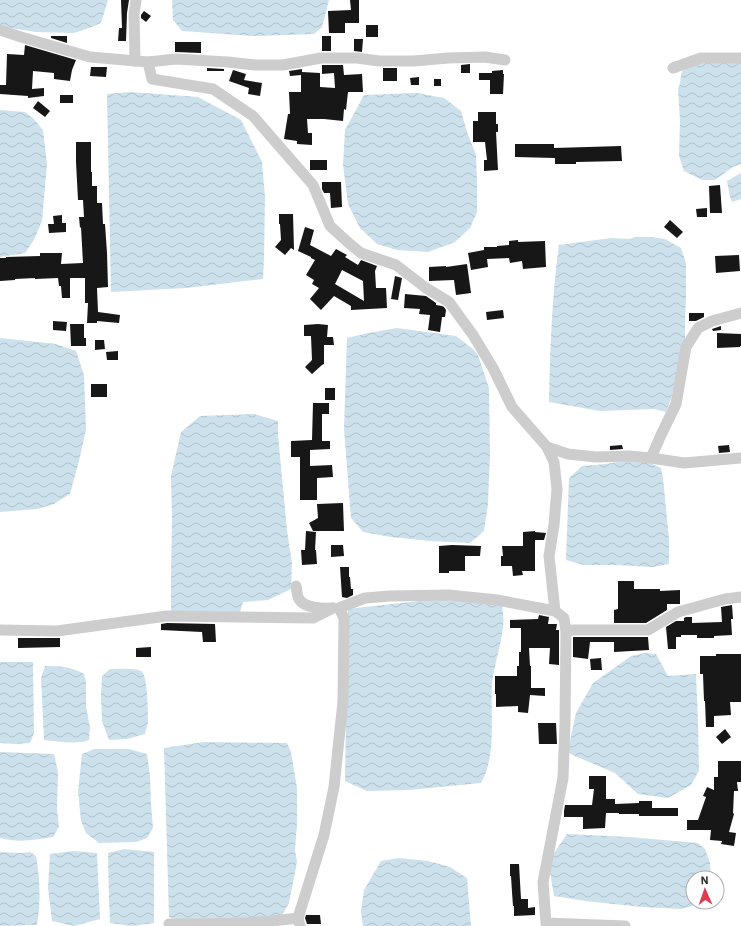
<svg xmlns="http://www.w3.org/2000/svg" width="741" height="926" font-family="'IBM Plex Sans',sans-serif">
<style>
.water{fill:url(#water-waves)}
.building{fill:#171717;fill-rule:evenodd}
.lines{fill:none;stroke-linecap:round;stroke-linejoin:round}
.street{stroke:#cdcdcd;stroke-width:11}
</style>
<defs>
<pattern id="water-waves" width="16" height="10" patternUnits="userSpaceOnUse"><rect width="16" height="10" fill="#cce1eb"/><path d="M0 5q4-4 8 0t8 0" fill="none" stroke="#b0c1ca"/></pattern>
</defs>
<rect width="100%" height="100%" fill="#fff"/>
<g class="water">
<path d="M0 0H108L101 23 89 28 74 33 36 32 4 27 0 25Z"/>
<path d="M172 0H329L322 27 314 34 253 36 182 31 173 20Z"/>
<path d="M741 59V164L733 167 715 180H702L684 171 679 156 680 121 678 88C683 80 678 74 685 68 694 61 729 61 741 59Z"/>
<path d="M130 92 198 97 241 120 262 162 265 197 264 259 263 279 186 288 111 292 107 94Z"/>
<path d="M417 93 444 98 461 111 467 132 476 155 477 182V212L470 228 455 242 428 252 397 250 377 244 360 228 348 204 343 165 345 130 364 95Z"/>
<path d="M0 110 25 112 34 119 43 130 47 164 42 221 34 240 25 253 6 256 0 257Z"/>
<path d="M741 173V199L732 202 730 197 727 181Z"/>
<path d="M636 237H651L665 239 681 248 686 263V297L685 321V340L671 399 666 412 654 409 600 411 549 402C550 349 552 296 559 245L611 238 629 239Z"/>
<path d="M397 328 456 336 473 349 478 355 489 388 490 454 488 504 484 531 470 543 430 541 391 537 363 532 351 518 344 429 347 338 368 333Z"/>
<path d="M0 338 56 344 76 351 84 375 86 430 79 461 70 494 54 504 37 509 0 512Z"/>
<path d="M254 414 278 421V435L283 488 287 530 292 563 291 589 268 600 243 602 240 612 171 613V581L172 518 171 476 181 432 200 416Z"/>
<path d="M623 461H645L661 468 663 478 669 539V564L653 567 615 565H584L566 560 569 478 582 466 606 464Z"/>
<path d="M436 599 502 605C503 612 504 620 503 627 501 646 494 665 492 684 490 715 497 756 481 783L409 790 367 791 345 781 348 609Z"/>
<path d="M645 653 656 654 668 676 696 674 698 720 699 771 691 785 668 798 638 794 615 773 577 757 569 753V745L576 713 593 683 631 656Z"/>
<path d="M0 662H33L34 733 30 743 15 744 0 743Z"/>
<path d="M45 666C59 666 70 666 84 674L86 682V706L90 728 89 740C76 745 58 741 44 740L41 678Z"/>
<path d="M110 669C117 669 135 668 141 671 148 674 148 714 148 722 147 726 146 730 145 734L127 739 109 740 102 721 101 695 102 676Z"/>
<path d="M204 742 287 743 291 752 297 788V824L295 850 297 862 289 903 280 919 179 920 169 917 164 748Z"/>
<path d="M94 749H129L147 754 150 776 151 804 153 828 147 838 136 842 99 843 86 833 81 821 78 791 82 754Z"/>
<path d="M0 752 54 754 58 772 57 809 59 827 53 837C34 840 18 843 0 838Z"/>
<path d="M567 834 629 837 698 843 705 849 710 863 711 878H693V902H698L692 906 681 909 642 907 585 901 554 896 550 872V859Z"/>
<path d="M124 849 154 852V923L132 926 110 923 109 900 108 853Z"/>
<path d="M73 851 97 853 100 919 74 926 52 921 48 888 50 854Z"/>
<path d="M0 852 22 853 30 852 36 856C40 878 41 903 37 925L0 926Z"/>
<path d="M399 858 428 861 450 867 467 878 471 926H363L361 911 364 890 381 861Z"/>
</g>
<g class="building">
<path d="M121 0H129L127 13 126 41H118L119 28H122Z"/>
<path d="M350 0H359V23H345V33H329L328 11 351 10Z"/>
<path d="M144 11 151 16 146 22 141 18V15Z"/>
<rect x="366" y="25" width="12" height="12"/>
<path d="M51 36H67V43L51 38Z"/>
<rect x="322" y="36" width="9" height="15"/>
<path d="M354 39H363L362 52 354 51Z"/>
<path d="M175 42H201V53L175 52Z"/>
<path d="M25 45 76 60 72 70 70 81 54 79V73L33 71 32 89 44 88V96L28 98V96L0 94V85H6L7 54 24 55Z"/>
<path d="M470 64V73H461V65Z"/>
<path d="M322 65H343L344 75 362 74 363 92H348L346 110 344 109 343 121 324 119H307L308 133H312V145L297 144V141L284 139 288 114H290L289 92H301V75L290 76 289 71 302 69V72L320 73V87L335 88 334 73 322 74Z"/>
<path d="M91 67H107L106 77 90 76Z"/>
<path d="M207 68 224 69V71H207Z"/>
<rect x="383" y="68" width="14" height="13"/>
<path d="M233 70 246 74 244 80 262 83 260 96 248 94 249 88 229 81Z"/>
<path d="M503 70V74H504L503 94H490V80H479V73H492V71Z"/>
<path d="M419 77V85H411L410 78Z"/>
<rect x="434" y="79" width="7" height="7"/>
<rect x="60" y="95" width="13" height="8"/>
<path d="M38 101 50 111 45 117 33 108Z"/>
<path d="M478 112H496V124H498V132H496L498 170 484 171V160H487L485 142H473V121H478Z"/>
<path d="M76 142H91V172H92V186H97V203H102L103 224H105L107 253 108 287 97 288 98 312 120 315 119 323 97 321V323H87L88 303H85V278H70V298H62L61 286H59L58 278 35 279V278L15 279V280L0 281V258H6V257L40 256V253H62L61 264 83 263 81 227 80 228 79 217H84L83 200H78L76 162Z"/>
<path d="M515 144H554V148L621 146 622 161 576 162V164H555V158L515 157Z"/>
<rect x="310" y="160" width="17" height="10"/>
<path d="M322 182H341L342 207 331 208 330 193H324L322 189Z"/>
<path d="M720 185 722 213H710L709 186Z"/>
<path d="M707 208V217H697L696 209Z"/>
<path d="M279 214H293L294 250 291 248 285 255 275 247 281 240 280 224H279Z"/>
<path d="M62 215V223H66V232L49 233 48 224H54L53 216Z"/>
<path d="M670 220 683 232 677 238 664 227Z"/>
<path d="M305 227 314 230 310 245 331 256 336 249 347 255 345 257 358 265 361 260 377 266 375 271 376 288H386L387 308 351 310V306L334 296 321 310 310 299 319 288 312 284 314 280 306 275 315 260 311 258V257L298 251ZM342 270 363 281 364 301 335 284Z"/>
<path d="M518 240V242L545 241 546 267 523 269 522 261 510 263 509 258 487 259 488 267 471 270 468 253 484 250V247H497V246L509 245V241Z"/>
<path d="M739 255 740 271 716 273 715 256Z"/>
<path d="M467 264 471 293 456 295 454 280 429 281V267L446 266V267Z"/>
<path d="M395 276 402 278 398 300 391 299Z"/>
<path d="M405 294 426 296 436 303V305L442 306 444 307 446 310 445 317H442L440 332 428 330 430 315 419 314 420 309 404 308Z"/>
<path d="M503 310 504 318 487 320 486 312Z"/>
<path d="M689 313H704V317L696 321H689Z"/>
<path d="M53 321 67 322 66 331 53 330Z"/>
<path d="M70 324H84V338H86V346H71Z"/>
<path d="M318 324 328 325 327 337H333L334 345H324V364L322 365 312 374 305 367 312 360 311 336H304V325Z"/>
<path d="M721 326V330L713 331 712 329Z"/>
<path d="M717 333 741 334V346H740V347L717 348Z"/>
<path d="M95 340H104L105 349 95 350Z"/>
<path d="M118 351V360H107L106 352Z"/>
<rect x="91" y="384" width="16" height="13"/>
<rect x="325" y="388" width="10" height="12"/>
<path d="M313 403H329V414H322V441H330V449L310 450V466L332 465 333 477 317 478V500H300V457H291V441L312 440Z"/>
<path d="M622 445 623 449 610 450V446Z"/>
<path d="M729 445 730 452 719 453 718 446Z"/>
<path d="M343 503 344 531H313L309 523 318 518 317 504Z"/>
<path d="M306 531 316 532 315 550H316L317 564 302 565 301 550H305Z"/>
<path d="M535 531V532L546 533 544 540H535V571H522L523 575 513 576 512 566H501V556H503L502 546H523V532Z"/>
<path d="M331 545H343L344 556 331 557Z"/>
<path d="M452 545 481 546 480 556H465V571H449V573H439V546Z"/>
<path d="M340 567H349V577H350L351 589H353V595L347 598 342 597Z"/>
<path d="M618 581H634V589H660V591L680 590V604H667V610L646 623H614V610L618 609Z"/>
<path d="M732 605 733 619H731L732 635 714 636V638H697V635H681V637H676V649H668L666 627 676 621H684V618L686 617H692V623L722 622 721 607Z"/>
<path d="M539 615 549 617 548 624H557L556 630H559V665L549 664 550 648H529L530 666H531V688H545V696L530 695 528 713 518 712V706L496 707V694H495V676H517V666H519V652H521V628H510V620L538 619Z"/>
<path d="M167 623 215 624 216 642H203L202 632 161 630V624Z"/>
<path d="M573 637H648L649 650 614 652V642H590L588 659 573 657Z"/>
<path d="M18 638H60V647L18 648Z"/>
<path d="M151 647V657H136V648Z"/>
<path d="M716 654H741V702H730L731 715 714 716V727H706L705 701H704L703 674H700V656H716Z"/>
<path d="M601 658 602 670H591L590 659Z"/>
<path d="M538 723H556L557 744H539Z"/>
<path d="M725 729 731 737 722 744 716 737Z"/>
<path d="M718 761H741V782H737L738 791H734L733 813 734 814 729 832 736 833 734 846 721 844 722 841 710 840 711 830H687V820H698L706 797 703 796 707 787 714 790V777H718Z"/>
<path d="M589 776H606V799H615V804L639 803V801H652V808H678V816H639V814H619V813H606L605 828 583 829V817H564V811L565 805H592L594 789H589Z"/>
<path d="M510 864H519L521 899H528V908L535 907V915L514 916V906H513L512 892 511 876H510Z"/>
<path d="M306 915H320L321 924H307L305 918Z"/>
</g>
<g class="lines">
<g class="street">
<path d="M0 30 21 37 90 57 148 62 176 59 228 62 255 65H283L321 58H357L379 61H414L448 58 485 57 505 60"/>
<path d="M135 61 134 14 136 0"/>
<path d="M148 62 152 79 213 89 253 116 313 185 330 226 351 245 361 253 396 265 426 288 449 302 473 335 493 368 512 407 547 447 568 454 596 457 629 456 651 458 661 435 676 404 686 347 698 328 712 321 741 313"/>
<path d="M673 68 701 58H741"/>
<path d="M547 447 554 462 557 489 554 525 549 556 555 611"/>
<path d="M651 458 684 463 741 458"/>
<path d="M296 586C297 590 297 596 299 599 304 608 323 609 332 608"/>
<path d="M0 630 57 631 167 616 313 618 333 608"/>
<path d="M566 631 565 724 563 778 543 882 546 923 625 926"/>
<path d="M298 918 324 835 334 787 343 701 344 618 339 608 365 598 390 596 449 595 497 600 555 611 564 618 566 631 574 630H648L678 612 725 599 741 597"/>
<path d="M169 926V924C212 924 255 924 298 918L300 926"/>
</g>
</g>
<g transform="translate(705 890) rotate(358)"><circle r="19" fill="#ffffff" stroke="#acacac"/>
<path d="M0-3L7 15L0 10L-7 15Z" fill="#de3b52"/>
<text y="-6" font-size="11" font-weight="bold" text-anchor="middle" fill="#303030">N</text>
</g>
</svg>
